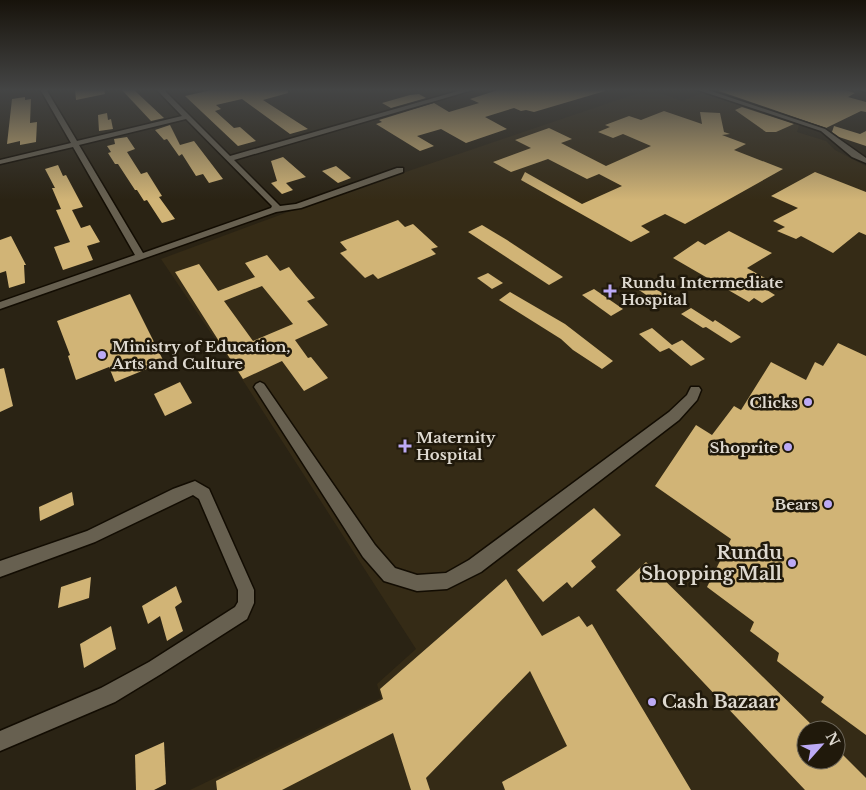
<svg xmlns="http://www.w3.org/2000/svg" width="866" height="790" font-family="'Libre Baskerville',serif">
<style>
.built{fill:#352b16;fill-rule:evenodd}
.building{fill:#d1b476;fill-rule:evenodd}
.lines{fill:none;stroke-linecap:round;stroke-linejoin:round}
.minor-casing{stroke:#120c02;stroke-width:3}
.minor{fill:#676050;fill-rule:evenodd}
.poi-dot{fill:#bcaaf5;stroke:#20190b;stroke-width:2}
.labels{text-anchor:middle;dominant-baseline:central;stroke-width:5;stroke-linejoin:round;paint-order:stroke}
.poi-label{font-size:15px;font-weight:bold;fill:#ded9d0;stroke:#20190b;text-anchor:start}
.near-poi-label{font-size:18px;font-weight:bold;fill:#ded9d0;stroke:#20190b;text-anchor:end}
</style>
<rect width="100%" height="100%" fill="#2a2314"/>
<path class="built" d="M650 89 682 101 702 93 799 125 797 132 826 141 835 150 866 166V790H190L381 698 377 684 416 649 246 385 161 259 288 212ZM806 730H836V760H806Z"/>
<g class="building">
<path d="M75 89H104L105 94 76 100Z"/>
<path d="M121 89H133L164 118 151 121Z"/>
<path d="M216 89H288V93L263 100 308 129 290 134 242 99 216 105 221 109 215 111 234 128 240 127 256 141 238 146 185 96Z"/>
<path d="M501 89H605V91L534 112 526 110 521 111 514 108 485 117 507 129 466 143 441 129 417 136 434 146 420 151 376 124 382 122 379 120 434 103 449 112 479 103 470 99Z"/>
<path d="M720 89H842L855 93 848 97 866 102V112L861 111 826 128 719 91Z"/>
<path d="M419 94 426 98 391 108 382 103 410 95Z"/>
<path d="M25 97V100L31 99 30 123 37 122 36 142 20 145V141L7 144 12 99Z"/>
<path d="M742 107 794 124 776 132H766L735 110Z"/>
<path d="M664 111 702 124 700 112 720 113 724 132 730 134 722 135 746 144 734 150 783 169 685 224 665 214 641 226 650 232 631 242 521 180 525 172 582 204 622 186 599 174 587 179 548 159 511 172 493 162 531 148 515 140 549 128 572 139 561 143 606 166 651 146 623 134 613 138 598 132 610 127 605 125 629 116 641 120Z"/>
<path d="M107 113 108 120 111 119 113 129 99 131 98 115Z"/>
<path d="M170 125 180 145 194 141 223 179 209 183 203 174 196 176 182 154 179 156 167 139 164 140 155 130Z"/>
<path d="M834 126 860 134 866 131V146L839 137 832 132Z"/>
<path d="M127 137 135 149 127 152 141 174 147 172 162 196 159 197 175 219 162 223 147 200 144 201 137 190H135L118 164H115L108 153 111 152 107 146 115 144 114 139Z"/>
<path d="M283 157 306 177 286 183 293 190 282 194 271 183 277 181 271 161Z"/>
<path d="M58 165 63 176 66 175 83 207 72 210 81 228 90 225 100 242 87 246 93 260 63 270 54 247 70 242 56 210 61 209 52 188H55L45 169Z"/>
<path d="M336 166 351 178 338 183 322 171Z"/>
<path d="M815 172 866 192V235L859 232 833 253 801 236 796 239 777 231 785 227 773 221 798 208 771 196Z"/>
<path d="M398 220 405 227 413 224 438 247 431 249 436 254 378 279 373 274 365 278 340 253 347 250 340 242Z"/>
<path d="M482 225 507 240 563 277 549 285 468 232Z"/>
<path d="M729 231 772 253 747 268 776 284 767 290 775 295 762 303 754 298 749 302 673 258 698 241 705 245Z"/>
<path d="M11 236 26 265H24L25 283 9 288 6 271 0 273V240Z"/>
<path d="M267 255 280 271 289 267 296 276 315 298 307 301 328 325 295 340 308 358 311 357 328 378 304 391 282 361 243 379 175 272 199 264 218 291 255 277 245 263ZM262 286 293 324 253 341 224 301Z"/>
<path d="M488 273 503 283 492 289 477 278Z"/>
<path d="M649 284 669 298 658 303 639 290Z"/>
<path d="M594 289 623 309 611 316 582 295Z"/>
<path d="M510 292 565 324 613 361 602 369 573 350 561 339 499 300Z"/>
<path d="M130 294 164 362 115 382 109 367 76 380 68 356 70 355 57 321Z"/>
<path d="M691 308 713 322 715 320 741 337 731 343 706 327 703 328 681 314Z"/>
<path d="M652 328 672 345 682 340 705 359 691 366 669 348 660 352 639 334Z"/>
<path d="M838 343 866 356V735L821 702 824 697 777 661 779 653 750 631 754 622 707 587 731 539 655 486 696 425 712 435 734 406 741 410 771 362 806 380 815 362 823 366Z"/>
<path d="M4 368 13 406 0 412V369Z"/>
<path d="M180 382 192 403 165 416 154 394Z"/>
<path d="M72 492 74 505 40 521 39 507Z"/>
<path d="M594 508 621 535 591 561 596 567 572 588 567 582 543 602 517 570Z"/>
<path d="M646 562 817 730H806V760H836V748L866 778V790H805L616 590Z"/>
<path d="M91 577 89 598 58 608 61 587Z"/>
<path d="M506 579 542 636 579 616 587 627 592 624 691 790H505L502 782 567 746 530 671 426 778 430 790H411L393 733 282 790H217L216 781 383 699 380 689Z"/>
<path d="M176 586 182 602 175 607 183 631 167 641 160 616 148 624 142 606Z"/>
<path d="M111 626 116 649 84 668 80 644Z"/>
<path d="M164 742 166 784 154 790H136L135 755Z"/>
</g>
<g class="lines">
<g class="minor-casing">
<g id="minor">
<path d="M40 89H46L77 141 182 116 156 89H163L230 156 465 89H476L234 160 280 206 296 204 397 168H403V172L301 208 276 212 0 309V302L135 255 73 147 0 164V160L71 143ZM186 119 272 206 271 208 143 253 79 145Z"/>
<path d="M695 89H705L825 129 866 158V163L852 157 821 131Z"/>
<path d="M859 89H866V92L860 90Z"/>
<path d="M260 382 264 384 375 545 395 568 417 575 446 573 469 560 669 412 687 395 691 387H699L701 390 697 400 679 420 481 572 447 589 417 591 384 581 363 557 256 390 254 387 256 384Z"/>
<path d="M195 481 209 489 254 590V603L247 619 161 674 115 702 0 751V731L101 688 149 662 235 607 238 602V590L199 499 193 495 95 542 0 577V561L87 531 173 489Z"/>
</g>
</g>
<use href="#minor" class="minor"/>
</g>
<linearGradient id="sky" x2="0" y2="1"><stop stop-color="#17130b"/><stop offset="0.45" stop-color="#444545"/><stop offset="1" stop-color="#444545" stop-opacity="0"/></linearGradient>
<rect width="866" height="200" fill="url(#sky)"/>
<g class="poi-dot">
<path d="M607.5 283.5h5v5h5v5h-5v5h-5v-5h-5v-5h5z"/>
<circle cx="102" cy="355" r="5"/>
<circle cx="808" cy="402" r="5"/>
<path d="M402.5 438.5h5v5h5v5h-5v5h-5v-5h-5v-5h5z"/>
<circle cx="788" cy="447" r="5"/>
<circle cx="828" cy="504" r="5"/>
<circle cx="792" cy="563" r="5"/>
<circle cx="652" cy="702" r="5"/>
</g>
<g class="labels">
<g class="poi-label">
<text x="621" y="282">Rundu Intermediate<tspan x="621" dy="17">Hospital</tspan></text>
<text x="112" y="346">Ministry of Education,<tspan x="112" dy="17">Arts and Culture</tspan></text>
<text x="798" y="402" text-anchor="end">Clicks</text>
<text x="416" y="437">Maternity<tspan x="416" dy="17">Hospital</tspan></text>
<text x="778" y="447" text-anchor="end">Shoprite</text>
<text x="818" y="504" text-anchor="end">Bears</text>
</g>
<g class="near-poi-label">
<text x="782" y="553">Rundu<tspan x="782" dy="21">Shopping Mall</tspan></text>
<text x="662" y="702" text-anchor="start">Cash Bazaar</text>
</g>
</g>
<g transform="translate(821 745) rotate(63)"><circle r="24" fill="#20190b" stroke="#6c665a"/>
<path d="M0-4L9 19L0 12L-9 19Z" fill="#bcaaf5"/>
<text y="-8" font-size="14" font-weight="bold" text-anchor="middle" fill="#ded9d0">N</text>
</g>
</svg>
